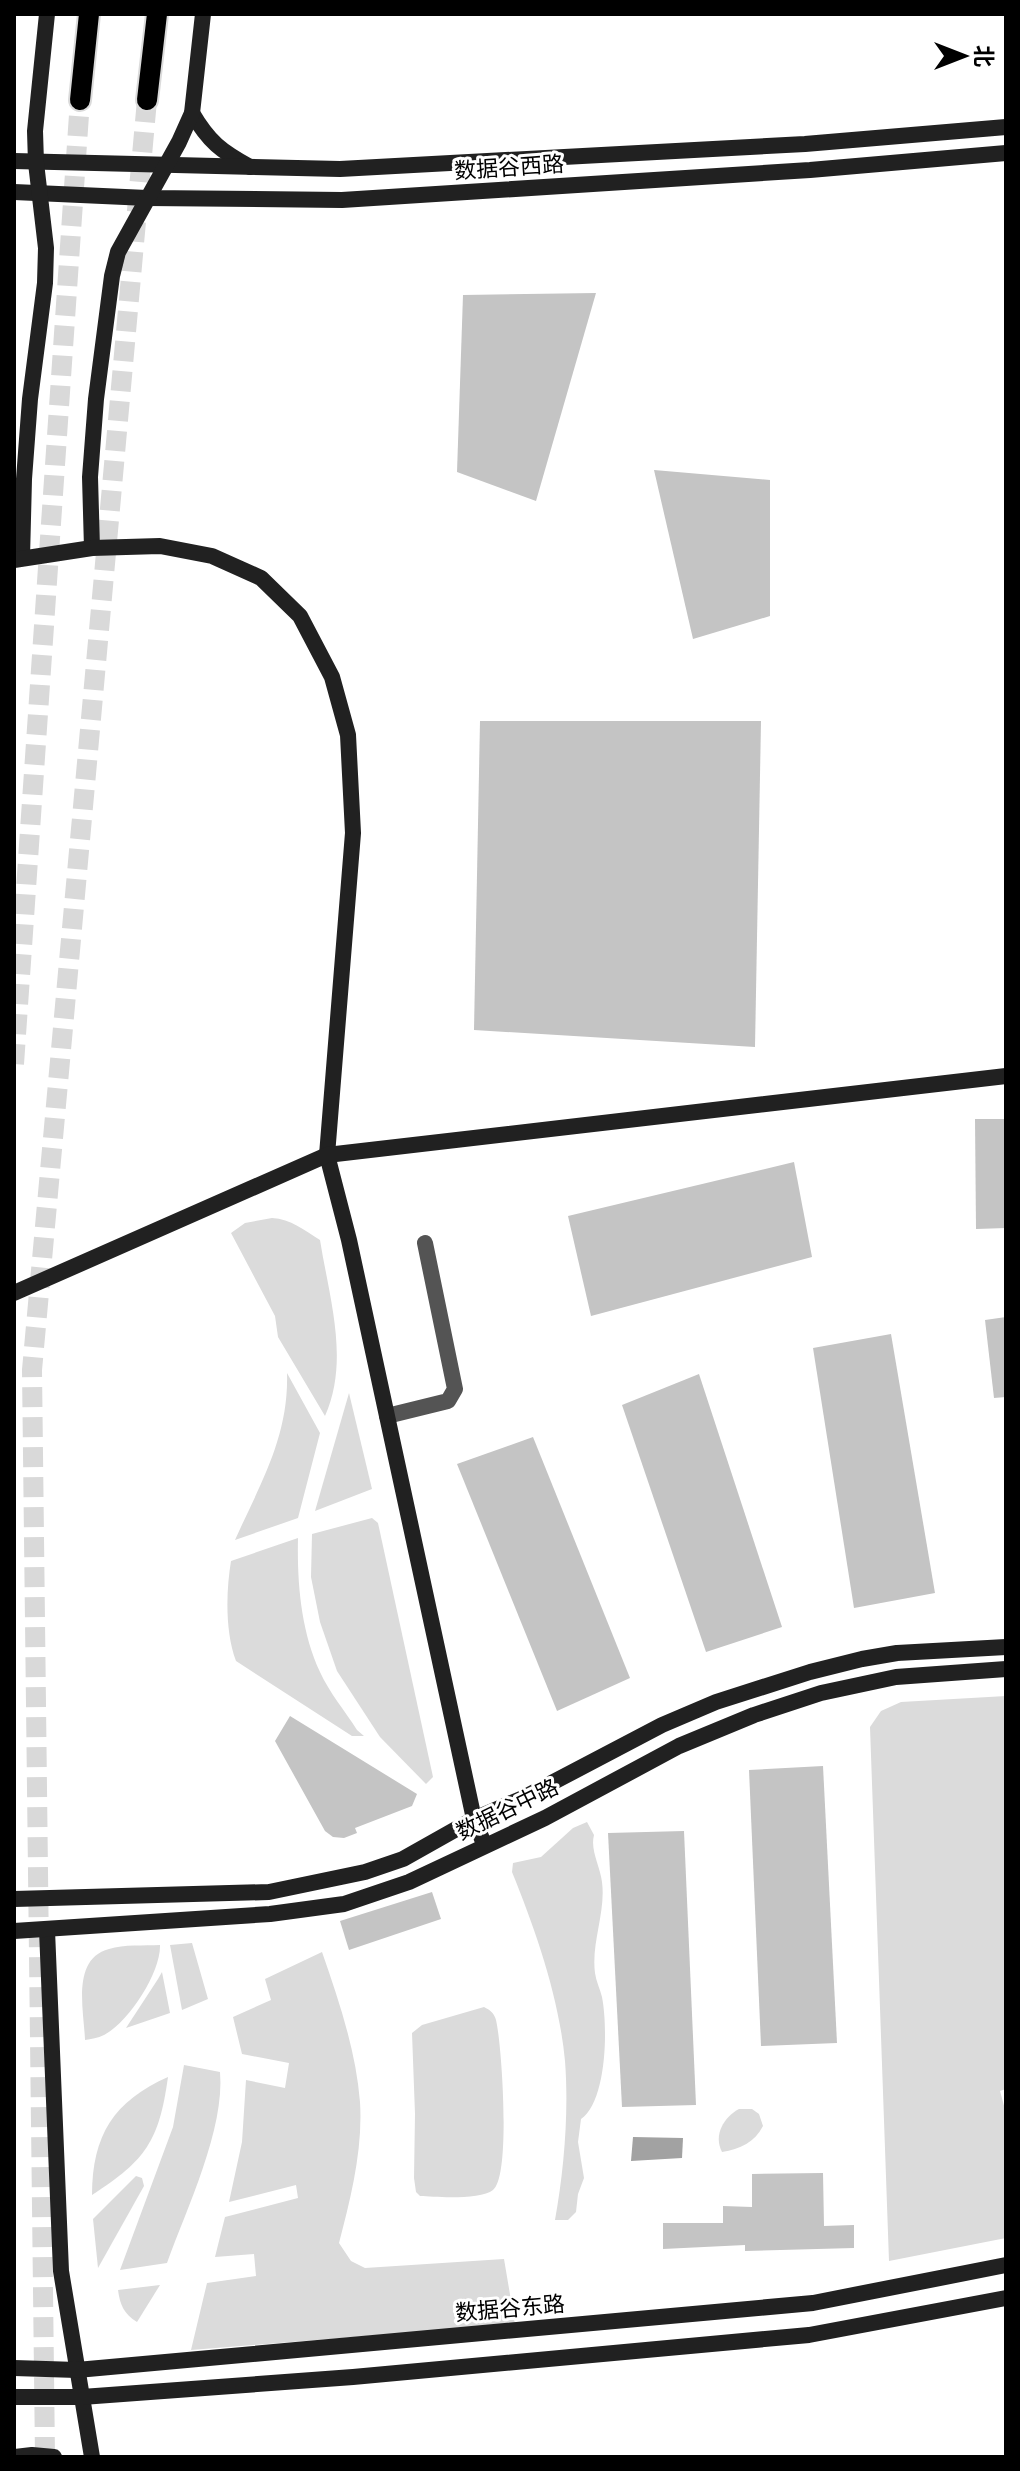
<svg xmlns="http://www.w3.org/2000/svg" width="1020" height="2471" font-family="'Asap Condensed','Noto Sans SC',sans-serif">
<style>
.green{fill:#dbdbdb}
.water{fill:#a2a2a2}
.building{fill:#c4c4c4}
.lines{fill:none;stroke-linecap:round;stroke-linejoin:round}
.primary-tunnel{stroke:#d9d9d9;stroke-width:20;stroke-dasharray:20 10;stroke-linecap:butt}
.primary-casing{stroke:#dbdbdb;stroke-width:24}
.street{stroke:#545454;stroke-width:16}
.secondary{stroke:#212121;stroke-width:16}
.primary{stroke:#000;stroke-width:20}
.labels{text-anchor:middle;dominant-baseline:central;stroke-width:6;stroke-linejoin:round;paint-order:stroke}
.street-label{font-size:22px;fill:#000;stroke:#fff}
</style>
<rect width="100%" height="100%" fill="#fff"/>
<g class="green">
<path d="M272 1218C291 1219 304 1230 320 1240 329 1297 350 1360 325 1416L278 1337 275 1316 231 1233 245 1223Z"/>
<path d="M287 1373 320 1433 298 1518 235 1540C260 1484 289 1437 287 1373Z"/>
<path d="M349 1393 372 1489 315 1511Z"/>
<path d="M372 1518 378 1523 433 1777 426 1784 380 1737 337 1671 320 1622 311 1577 312 1534Z"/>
<path d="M298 1538C297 1583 301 1631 320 1672 329 1692 345 1711 357 1730L364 1736H352L236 1661C225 1632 226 1591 231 1561Z"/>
<path d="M1006 1696V2089L1000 2091 1006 2113V2238L889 2261 870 1727 881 1711 901 1702Z"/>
<path d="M587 1822 594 1835C590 1850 600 1866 602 1882 606 1912 591 1943 595 1973 596 1981 600 1989 602 1997 608 2027 607 2101 581 2119L578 2142 584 2178 578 2194 576 2212 568 2220H555C564 2170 569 2112 565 2061 559 1997 536 1931 512 1872L513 1863 541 1857 573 1828Z"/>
<path d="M192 1943 208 1999 182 2010 170 1945Z"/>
<path d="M160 1945C161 1972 129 2022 104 2035 98 2038 91 2039 85 2040 84 2011 71 1959 109 1949 124 1944 144 1946 160 1945Z"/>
<path d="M322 1952C339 2001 356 2051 360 2102 363 2149 351 2197 339 2243L351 2261 365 2268 504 2259 515 2324 191 2350 207 2283 256 2276 254 2254 215 2257 225 2217 298 2198 296 2185 229 2202 242 2142 246 2080 285 2088 289 2063 242 2054 233 2017 271 2000 265 1979Z"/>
<path d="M162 1972 170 2013 126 2028 158 1979Z"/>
<path d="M484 2007C490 2010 494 2013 496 2020 502 2045 511 2177 493 2190 481 2200 436 2197 420 2196L416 2192 414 2178 415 2114 412 2033 422 2025Z"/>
<path d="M184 2065 220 2072C225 2129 187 2208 167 2263L120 2270 173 2127Z"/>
<path d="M168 2077C159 2141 146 2160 92 2195 92 2135 114 2101 168 2077Z"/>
<path d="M739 2109H752L759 2114 763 2126C755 2142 740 2149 722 2152 713 2135 724 2117 739 2109Z"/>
<path d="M136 2176 142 2178 144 2186 98 2268 93 2219Z"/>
<path d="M160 2285 137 2322C124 2314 120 2305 118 2290Z"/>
</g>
<path class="water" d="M633 2137 683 2138 682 2158 631 2161Z"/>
<g class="building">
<path d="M596 293 536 501 457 472 463 295Z"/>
<path d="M654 470 770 480V616L693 639Z"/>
<path d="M480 721H761L755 1047 474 1030Z"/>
<path d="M975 1119H1006V1228L976 1229Z"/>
<path d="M794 1162 812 1257 591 1316 568 1216Z"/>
<path d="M1006 1317V1397L994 1398 985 1320Z"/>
<path d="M891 1334 935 1593 854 1608 813 1348Z"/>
<path d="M699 1374 782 1627 706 1652 622 1405Z"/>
<path d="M533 1437 630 1678 557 1711 457 1464Z"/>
<path d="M290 1716 417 1794 412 1806 355 1828 357 1833 344 1838 333 1837 325 1831 275 1741Z"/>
<path d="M823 1766 837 2043 761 2046 749 1770Z"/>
<path d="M684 1831 696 2105 622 2107 608 1833Z"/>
<path d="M432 1892 441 1919 349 1950 340 1921Z"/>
<path d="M823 2173 824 2226 854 2225V2248L745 2251V2245L663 2249V2223H723V2206L752 2207V2174Z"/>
</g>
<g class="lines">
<g class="primary-tunnel">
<path d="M14 1064 80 100"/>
<path d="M45 2457 32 1370 147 100"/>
</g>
<g class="primary-casing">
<g id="primary">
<path d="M80 100 89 14"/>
<path d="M147 100 157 14"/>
</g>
</g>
<path class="street" d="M387 1416 448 1401 455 1389 425 1243"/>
<g class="secondary">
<path d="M192 113C209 142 221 151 250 167"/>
<path d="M14 161 340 169 805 144 1006 127"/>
<path d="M14 192 147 198 342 200 810 170 1006 153"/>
<path d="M92 548 90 477 96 399 112 276 118 252 179 142 192 113 203 14"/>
<path d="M22 558 24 479 30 399 45 283 46 248 36 163 35 131 47 14"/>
<path d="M14 560 92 548 160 546 212 556 261 578 300 616 332 677 348 735 353 833 327 1155 349 1240 474 1819 484 1844"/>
<path d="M14 1293 327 1155 1006 1076"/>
<path d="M14 1899 269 1892 365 1872 403 1859 474 1819 523 1798 662 1725 716 1702 810 1672 862 1659 897 1653 1006 1647"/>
<path d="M47 1930 61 2271 92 2457"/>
<path d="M14 1931 270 1914 344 1904 409 1882 545 1818 679 1746 754 1715 821 1693 896 1677 1006 1669"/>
<path d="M14 2368 77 2370 813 2303 1006 2265"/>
<path d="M14 2397H82L353 2377 809 2335 1006 2298"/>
<path d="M15 2457 32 2455 54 2457"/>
</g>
<use href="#primary" class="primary"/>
</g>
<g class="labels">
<g class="street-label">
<text transform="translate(509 167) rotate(-4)">数据谷西路</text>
<text transform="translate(507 1809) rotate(-26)">数据谷中路</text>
<text transform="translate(510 2308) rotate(-5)">数据谷东路</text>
</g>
</g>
<rect width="1020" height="2471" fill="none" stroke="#000000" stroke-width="32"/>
<g transform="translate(964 56) rotate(90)" stroke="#ffffff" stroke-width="6" paint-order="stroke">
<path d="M0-6L14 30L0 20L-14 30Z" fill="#000000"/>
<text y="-12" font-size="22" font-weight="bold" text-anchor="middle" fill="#000000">北</text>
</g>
</svg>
